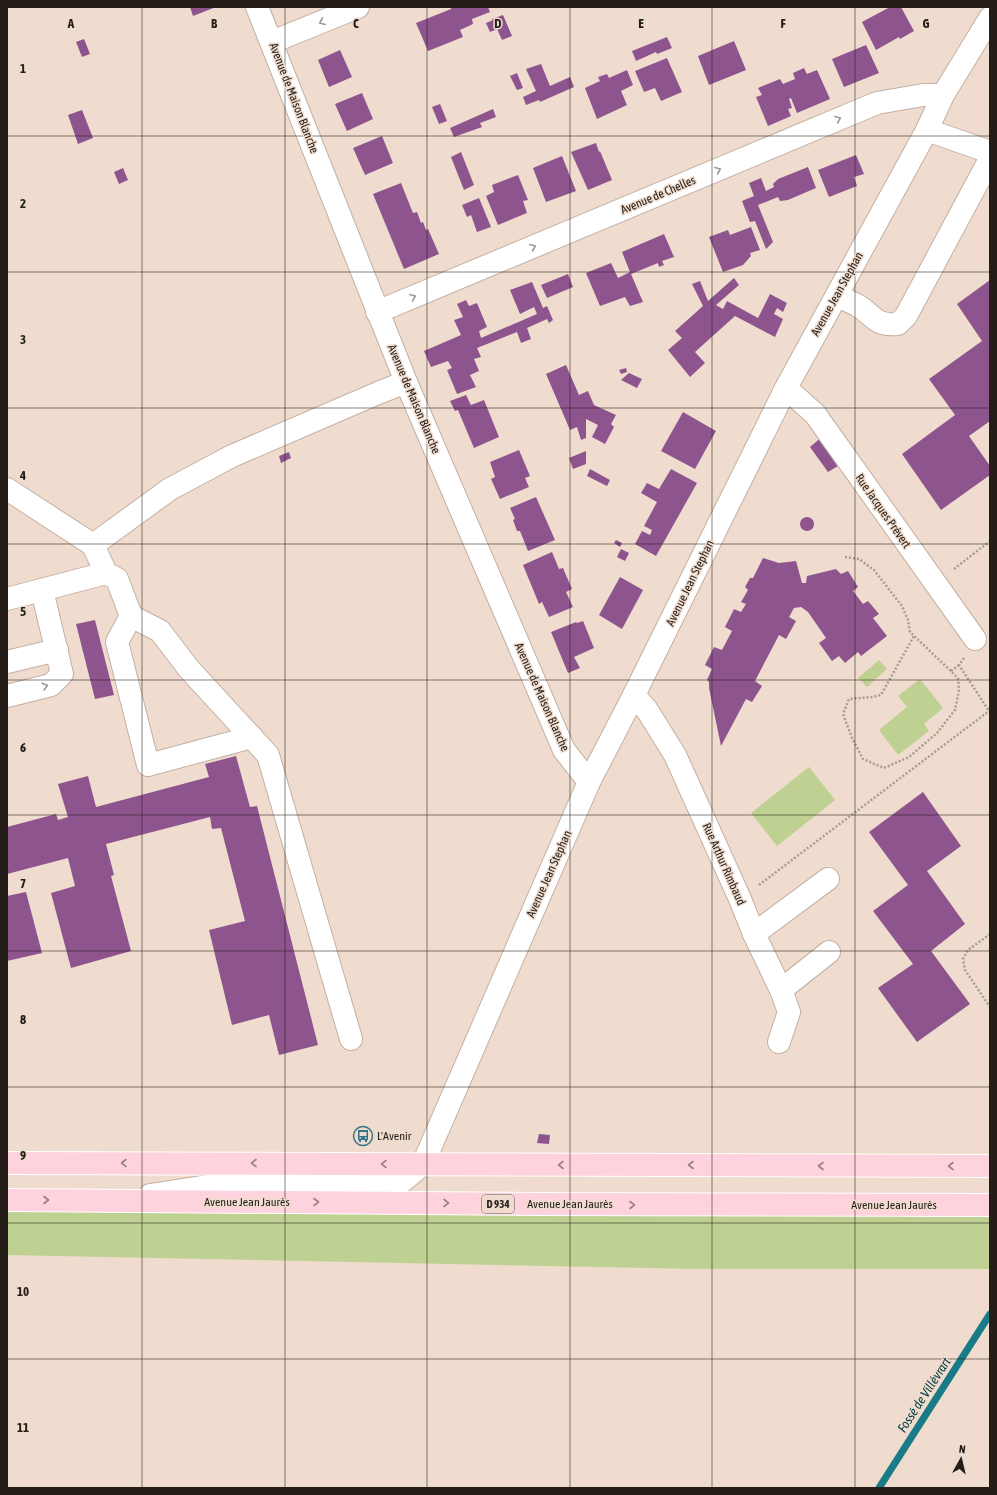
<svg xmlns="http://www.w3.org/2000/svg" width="997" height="1495" font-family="'Asap Condensed',sans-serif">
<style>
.green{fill:#bed192}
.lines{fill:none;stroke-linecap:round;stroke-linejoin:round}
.stream{stroke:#187b87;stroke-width:7}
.building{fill:#8e548e}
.minor-casing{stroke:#c3b0a3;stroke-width:24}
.major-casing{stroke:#fff;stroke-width:24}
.path{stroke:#aa9b90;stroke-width:2.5;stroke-dasharray:2 2;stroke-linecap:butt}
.minor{stroke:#fff;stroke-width:22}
.major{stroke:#fed3dd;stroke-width:22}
.oneway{stroke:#9c9997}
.oneway2{stroke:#9c8184}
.grid{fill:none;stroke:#241d18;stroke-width:1;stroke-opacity:0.55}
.labels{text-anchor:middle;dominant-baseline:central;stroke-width:3;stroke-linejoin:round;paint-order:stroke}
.shield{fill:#efdcce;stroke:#61564f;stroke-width:1}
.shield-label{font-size:11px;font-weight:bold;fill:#241d18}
.street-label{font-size:12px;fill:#241d18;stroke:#efdcce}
.poi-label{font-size:12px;fill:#241d18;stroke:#efdcce;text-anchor:start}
.water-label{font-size:13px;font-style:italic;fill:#003941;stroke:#efdcce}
.grid-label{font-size:13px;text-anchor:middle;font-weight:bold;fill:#241d18;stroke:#efdcce;stroke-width:3;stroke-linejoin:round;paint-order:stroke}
</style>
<rect width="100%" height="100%" fill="#efdcce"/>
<g class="green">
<path d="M879 660 887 669 867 687 858 678Z"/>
<path d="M920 679 943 708 924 724 929 731 898 755 879 730 907 707 898 696Z"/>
<path d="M809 767 835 800 777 846 751 813Z"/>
<path d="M7 1210 990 1214V1269H698L7 1255Z"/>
</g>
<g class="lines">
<path class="stream" d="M879 1488 990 1314"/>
</g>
<g class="building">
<path d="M190 7H216L193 16Z"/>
<path d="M451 7H488L490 12 472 19 473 24 460 30 463 37 428 51 416 23 451 9Z"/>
<path d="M890 7H901L914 31 900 39 899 37 876 50 862 22Z"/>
<path d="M503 15 512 36 502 40 497 29 490 32 486 23 493 20 492 19Z"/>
<path d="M667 37 672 48 657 54 656 52 636 61 632 51Z"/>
<path d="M84 39 90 54 82 57 76 42Z"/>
<path d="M734 41 746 70 709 85 698 56Z"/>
<path d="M866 45 879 73 844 87 832 59Z"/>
<path d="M340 50 352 77 329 87 318 60Z"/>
<path d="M667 58 682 92 661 101 655 88 644 92 635 71Z"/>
<path d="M541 64 550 86 570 77 574 87 540 102 539 100 526 105 523 97 536 91 526 69Z"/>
<path d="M804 68 807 74 817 70 830 99 797 113 791 98 789 99 792 108 788 109 791 116 768 126 756 97 762 95 758 88 780 79 783 84 795 79 793 73Z"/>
<path d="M627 70 633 85 621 91 627 105 597 119 585 88 600 81 598 77 607 74 609 78Z"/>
<path d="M517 73 523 88 517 90 510 76Z"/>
<path d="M362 93 373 119 347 131 335 104Z"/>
<path d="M440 104 447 121 439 124 432 107Z"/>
<path d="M493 109 496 117 480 123 482 127 454 137 450 128Z"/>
<path d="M82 110 93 138 78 144 68 115Z"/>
<path d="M382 136 393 163 365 175 353 148Z"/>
<path d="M596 143 599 152 600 151 612 180 588 190 571 152Z"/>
<path d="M461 152 474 185 464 190 451 157Z"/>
<path d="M856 155 864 174 854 177 857 186 829 197 818 170Z"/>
<path d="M562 156 576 191 546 202 533 168Z"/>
<path d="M808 167 816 188 788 200 780 201 778 197 758 205 773 242 766 249 755 221 750 222 742 201 754 196 749 183 761 178 766 191 774 187 773 184 778 179Z"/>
<path d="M123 168 128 180 119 184 114 172Z"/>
<path d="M518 175 528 200 523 201 527 213 498 225 486 196 494 192 492 185Z"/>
<path d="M401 183 413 213 417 212 421 223 423 222 426 230 428 229 439 254 404 269 373 194Z"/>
<path d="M479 198 491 227 477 232 471 215 467 217 462 205Z"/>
<path d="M751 227 760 250 750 253 751 256 743 265 723 272 709 237 728 230 730 235Z"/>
<path d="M664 234 674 257 662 261 664 265 659 267 658 263 631 274 643 302 630 306 625 297 600 306 586 273 611 263 618 278 630 272 622 252Z"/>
<path d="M568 274 573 287 547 298 541 285Z"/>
<path d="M734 278 739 285 716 305 723 309 727 301 758 318 770 294 787 303 783 312 777 308 774 314 783 319 775 337 735 316 695 352 705 363 690 377 668 350 682 338 675 331 703 306 692 284 700 281 708 301Z"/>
<path d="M990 280V421L969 436 990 466V475L941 510 902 454 955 415 929 379 982 341 957 304Z"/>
<path d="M532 282 543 308 547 306 553 320 549 323 547 319 527 328 531 339 521 343 517 332 477 348 481 357 474 359 479 371 470 375 476 387 457 394 447 370 452 368 448 361 431 367 424 351 461 335 454 320 463 317 457 304 466 300 469 306 477 303 487 327 479 331 481 338 537 314 534 307 520 314 510 290Z"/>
<path d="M566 365 579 395 588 391 594 405 616 415 611 424 614 427 605 444 592 437 598 425 586 419V438L581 440 577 427 570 430 546 374Z"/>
<path d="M626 368 627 372 621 374 619 370Z"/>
<path d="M629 373 642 379 637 388 621 380Z"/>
<path d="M466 395 471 405 484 400 499 437 474 448 458 410 455 411 450 401Z"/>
<path d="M683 412 716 431 695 469 661 451Z"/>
<path d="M823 436 843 463 828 472 810 447Z"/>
<path d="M519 450 530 476 525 478 529 487 500 499 491 479 495 477 490 462Z"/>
<path d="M586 451V464L573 469 569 458Z"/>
<path d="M289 452 291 458 281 463 279 456Z"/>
<path d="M590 469 610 480 607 486 587 476Z"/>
<path d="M671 469 697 483 656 556 635 544 642 531 650 535 652 530 644 526 657 502 641 493 647 483 659 489Z"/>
<path d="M536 497 555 540 528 551 520 531H517L513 520 515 519 510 508Z"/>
<circle cx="807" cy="524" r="7"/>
<path d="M616 540 622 543 620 547 614 543Z"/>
<path d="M621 549 629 553 625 561 617 557Z"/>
<path d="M552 552 559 569 563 568 572 589 566 592 573 607 549 617 542 602 539 604 523 565Z"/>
<path d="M763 558 779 563 796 561 802 583H806L807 576 836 569 841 574 848 571 858 587 853 591 863 604 868 601 879 614 873 618 887 636 861 656 858 652 845 663 839 656 832 661 819 643 826 638 808 612 801 607 794 608 789 617 796 621 786 639 779 635 755 681 762 686 752 702 746 699 721 746 709 688V682L707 680 712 669 705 665 714 647 722 650 732 631 725 627 734 609 741 612 746 604 741 602 748 590 745 587 750 578H753Z"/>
<path d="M620 577 643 590 622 629 599 615Z"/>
<path d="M95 620 114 695 95 699 76 624Z"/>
<path d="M583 621 594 648 574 657 580 668 568 673 551 632 576 622 577 623Z"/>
<path d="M236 756 250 807 257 806 318 1045 279 1055 269 1015 232 1025 209 930 245 921 221 828 212 829 210 817 106 844 114 875 111 876 131 951 71 968 51 893 75 886 68 858 7 874V827L56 814 58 820 68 817 58 784 88 776 96 807 209 777 205 764Z"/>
<path d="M923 792 961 846 927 871 965 924 931 951 970 1004 917 1042 878 988 913 964 873 911 908 885 869 832Z"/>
<path d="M26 892 42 953 7 961V896Z"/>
<path d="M539 1134 550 1135 549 1144 537 1143Z"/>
</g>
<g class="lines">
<g class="minor-casing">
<g id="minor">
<path d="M257 7 406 382 564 750 589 782"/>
<path d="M272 42 358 7"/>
<path d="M927 130 990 152"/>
<path d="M837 295C844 299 850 302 857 305 875 316 874 326 898 324L906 316 990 159"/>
<path d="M377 312 877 103 923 95H943"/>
<path d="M786 388 815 414 975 639"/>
<path d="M7 489 93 545 106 573 117 579 131 616 160 631 189 669 268 755 351 1039"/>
<path d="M93 545 170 489 232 456 378 393 406 382"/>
<path d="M7 599 106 573"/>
<path d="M131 616 117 642 148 765 252 737"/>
<path d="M7 662 57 650"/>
<path d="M634 695 647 710 675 755 740 899 754 934 781 990 789 1012 779 1042"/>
<path d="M7 696 51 685 62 674 42 590"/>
<path d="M754 934 828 879"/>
<path d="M781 990 829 952"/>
<path d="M150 1195 208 1186 399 1184 423 1164 589 782 634 695 786 388 927 130 943 95 990 18"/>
</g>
</g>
<g class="major-casing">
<g id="major">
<path d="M7 1163 990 1166"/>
<path d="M7 1200 537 1204 990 1205"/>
</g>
</g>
<g class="path">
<path d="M845 557 859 559 874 570 902 606 908 620 910 632 958 678 959 690 955 710 937 733 909 757 884 768 863 759 852 738 843 714 849 699 872 697 881 695 914 636"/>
<path d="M954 569 990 541"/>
<path d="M964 658 959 665 989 711"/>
<path d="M951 671 959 665"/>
<path d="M759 885 989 711"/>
<path d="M990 934 968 950 963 959 965 970 990 1007"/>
</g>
<use href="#minor" class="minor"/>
<use href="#major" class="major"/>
</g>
<defs><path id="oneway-chevron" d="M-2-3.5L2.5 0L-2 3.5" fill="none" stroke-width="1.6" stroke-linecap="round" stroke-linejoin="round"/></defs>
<g class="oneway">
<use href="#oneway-chevron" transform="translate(322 22) rotate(157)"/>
<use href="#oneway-chevron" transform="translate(838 119) rotate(-23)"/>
<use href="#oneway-chevron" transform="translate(718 170) rotate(-23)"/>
<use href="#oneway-chevron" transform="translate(533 247) rotate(-23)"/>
<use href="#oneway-chevron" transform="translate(413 297) rotate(-23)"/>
<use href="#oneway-chevron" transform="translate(45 686) rotate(-16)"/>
</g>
<g class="oneway2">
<use href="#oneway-chevron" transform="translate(124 1163) rotate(-180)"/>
<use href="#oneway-chevron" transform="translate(254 1163) rotate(-180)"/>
<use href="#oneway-chevron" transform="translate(384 1164) rotate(-180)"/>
<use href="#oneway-chevron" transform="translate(561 1165) rotate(-180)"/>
<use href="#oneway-chevron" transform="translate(691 1165) rotate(-180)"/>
<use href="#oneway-chevron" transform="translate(821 1166) rotate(-180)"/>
<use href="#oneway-chevron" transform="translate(951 1166) rotate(-180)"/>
<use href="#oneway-chevron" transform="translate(46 1200)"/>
<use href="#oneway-chevron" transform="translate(316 1202)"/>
<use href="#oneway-chevron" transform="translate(446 1203)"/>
<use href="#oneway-chevron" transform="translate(632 1205)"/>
</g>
<path class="grid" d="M142 7V1488M285 7V1488M427 7V1488M570 7V1488M712 7V1488M855 7V1488M7 136H990M7 272H990M7 408H990M7 544H990M7 680H990M7 815H990M7 951H990M7 1087H990M7 1223H990M7 1359H990"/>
<defs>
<g id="bus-ring" transform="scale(1)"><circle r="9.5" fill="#efdcce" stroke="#357589" stroke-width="1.5"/><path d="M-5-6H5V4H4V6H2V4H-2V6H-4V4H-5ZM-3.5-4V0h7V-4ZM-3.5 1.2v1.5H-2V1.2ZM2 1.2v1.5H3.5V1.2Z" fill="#357589"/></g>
</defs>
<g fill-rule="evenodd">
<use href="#bus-ring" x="363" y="1136"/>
</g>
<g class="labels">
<rect class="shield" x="482" y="1195" width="32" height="18" rx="3"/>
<g class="shield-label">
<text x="498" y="1204">D 934</text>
</g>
<g class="street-label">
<text transform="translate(294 98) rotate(69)">Avenue de Maison Blanche</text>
<text transform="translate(658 195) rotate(-23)">Avenue de Chelles</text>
<text transform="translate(837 294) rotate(-61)">Avenue Jean Stephan</text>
<text transform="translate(414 399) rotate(67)">Avenue de Maison Blanche</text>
<text transform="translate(883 511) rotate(55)">Rue Jacques Prévert</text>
<text transform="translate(690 583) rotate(-64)">Avenue Jean Stephan</text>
<text transform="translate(542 697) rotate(66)">Avenue de Maison Blanche</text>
<text transform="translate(724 864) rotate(66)">Rue Arthur Rimbaud</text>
<text transform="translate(549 874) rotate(-66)">Avenue Jean Stephan</text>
<text x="247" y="1202">Avenue Jean Jaurès</text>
<text x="570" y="1204">Avenue Jean Jaurès</text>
<text x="894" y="1205">Avenue Jean Jaurès</text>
</g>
<g class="poi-label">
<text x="377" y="1136">L'Avenir</text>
</g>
<g class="water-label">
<text transform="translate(924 1395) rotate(-57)">Fossé de Villévrart</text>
</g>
</g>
<g class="grid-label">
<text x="71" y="28">A</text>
<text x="214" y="28">B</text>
<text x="356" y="28">C</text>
<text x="498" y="28">D</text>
<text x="641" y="28">E</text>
<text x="783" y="28">F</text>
<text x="926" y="28">G</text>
<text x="23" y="73">1</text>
<text x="23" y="208">2</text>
<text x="23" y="344">3</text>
<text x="23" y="480">4</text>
<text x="23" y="616">5</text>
<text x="23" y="752">6</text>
<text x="23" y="888">7</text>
<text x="23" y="1024">8</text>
<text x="23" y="1160">9</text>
<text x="23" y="1296">10</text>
<text x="23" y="1432">11</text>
</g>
<rect width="997" height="1495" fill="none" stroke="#241d18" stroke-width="16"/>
<g transform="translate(961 1459) rotate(8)" stroke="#efdcce" stroke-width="3" paint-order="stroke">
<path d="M0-3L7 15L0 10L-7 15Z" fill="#241d18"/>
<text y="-6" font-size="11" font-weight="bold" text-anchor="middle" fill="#241d18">N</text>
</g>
</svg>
